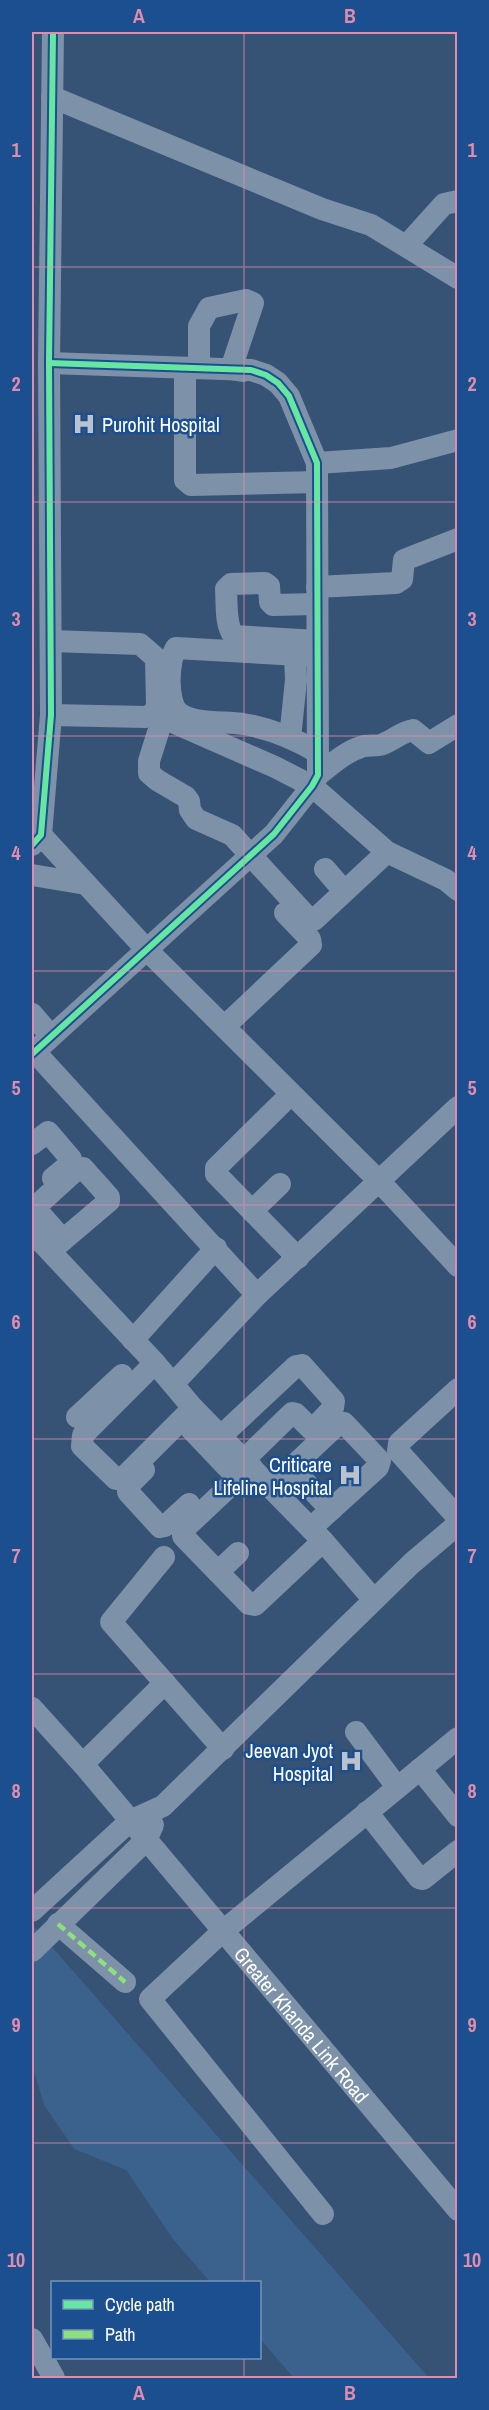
<svg xmlns="http://www.w3.org/2000/svg" width="489" height="2410" font-family="'Archivo Narrow',sans-serif">
<style>
.water{fill:#3b618d}
.lines{fill:none;stroke-linecap:round;stroke-linejoin:round}
.minor{stroke:#7d92a8;stroke-width:22}
.quiet{stroke:#8de07e;stroke-width:4.5;stroke-dasharray:9 4.5;stroke-linecap:butt}
.cycleway-casing{stroke:#1b4f8f;stroke-width:10}
.cycleway{stroke:#66e7a1;stroke-width:6}
.grid{fill:none;stroke:#e08cad;stroke-width:1.5;stroke-opacity:0.55}
.labels{text-anchor:middle;dominant-baseline:central;stroke-width:5;stroke-linejoin:round;paint-order:stroke}
.poi-label{font-size:20px;fill:#fff;stroke:#1b4f8f;text-anchor:end}
.street-label{font-size:20px;fill:#fff;stroke:#1b4f8f}
.neatline{fill:none;stroke:#e08cad;stroke-width:2}
.grid-label{font-size:20px;text-anchor:middle;font-weight:bold;fill:#e08cad}
</style>
<rect width="100%" height="100%" fill="#365274"/>
<path class="water" d="M32 1924 429 2378H294L260 2339V2282H210L173 2239 126 2170 74 2149 44 2105 32 2065Z"/>
<g class="lines">
<g class="minor">
<path d="M52 97 322 209 371 225 458 278"/>
<path d="M407 245 444 204 458 201"/>
<path d="M185 368V480L191 485 317 482"/>
<path d="M199 368V326L209 308 246 300 253 303 231 369 243 371"/>
<path d="M317 463 391 458 458 440"/>
<path d="M317 587 396 583 402 579 404 560 458 539"/>
<path d="M51 641 140 644 156 658 157 706 154 713 146 717 51 715"/>
<path d="M317 641 234 636C225 626 227 603 226 589L231 584 265 583 269 586 270 602 273 605 317 604"/>
<path d="M290 738 296 680 295 656"/>
<path d="M317 752C295 739 268 728 243 724 224 721 195 725 179 713 166 703 168 661 176 648L317 656"/>
<path d="M318 775C331 765 345 752 361 747 368 744 377 747 383 744 394 740 401 732 413 730L429 743 458 725"/>
<path d="M41 835 146 949 379 1181 458 1266"/>
<path d="M32 845 41 835 51 715 49 363 53 32"/>
<path d="M387 852 314 920H310L232 835 196 819 190 810 189 801 186 797 157 780 149 773V761L161 723 170 721 275 767 312 786 387 852 446 880 458 890"/>
<path d="M325 869 344 891"/>
<path d="M32 875 86 884"/>
<path d="M32 1014 51 1036"/>
<path d="M225 1026 311 945 310 939 285 913"/>
<path d="M34 1051 257 1295"/>
<path d="M32 1054 274 834 312 786 318 775 317 463 289 396 278 383 266 375 251 370 49 363"/>
<path d="M291 1094 216 1168V1174L298 1258"/>
<path d="M32 1144 48 1132 71 1159 70 1164 53 1178"/>
<path d="M35 1208 63 1240"/>
<path d="M32 1210 77 1169 83 1168 109 1197V1201L50 1251"/>
<path d="M252 1211 280 1184"/>
<path d="M32 1232 155 1363 193 1408 323 1541 374 1600"/>
<path d="M133 1340 216 1248"/>
<path d="M155 1363 83 1435 82 1446 116 1479H122L193 1408"/>
<path d="M173 1384 257 1295 458 1107"/>
<path d="M458 1389 399 1443 398 1451 458 1518"/>
<path d="M77 1417 122 1375"/>
<path d="M190 1428 228 1468"/>
<path d="M221 1436 296 1366 302 1365 334 1401 333 1408 314 1428 311 1429 296 1414 292 1413 245 1459"/>
<path d="M251 1466 183 1530V1536L249 1604 255 1605 323 1541"/>
<path d="M292 1468 331 1510"/>
<path d="M144 1470 128 1486V1492L160 1527 165 1526 189 1504"/>
<path d="M271 1487 339 1423H344L380 1461 378 1467 311 1528"/>
<path d="M164 1557 111 1622 223 1749"/>
<path d="M218 1572 238 1553"/>
<path id="s1" d="M32 1708 87 1769 458 2210"/>
<path d="M356 1732 397 1787"/>
<path d="M83 1764 165 1683"/>
<path d="M420 1769 458 1816"/>
<path d="M367 1812 419 1878 423 1879 458 1851"/>
<path d="M32 1911 130 1821 163 1806 412 1563 458 1524"/>
<path d="M58 1924 125 1982"/>
<path d="M32 1951 146 1840 153 1825"/>
<path d="M323 2214 150 1999 223 1931 458 1738"/>
<path d="M32 2339 54 2378"/>
</g>
<path class="quiet" d="M58 1924 125 1982"/>
<g class="cycleway-casing">
<g id="cycleway">
<path d="M32 845 41 835 51 715 49 363 53 32"/>
<path d="M32 1054 274 834 312 786 318 775 317 463 289 396 278 383 266 375 251 370 49 363"/>
</g>
</g>
<use href="#cycleway" class="cycleway"/>
</g>
<path class="grid" d="M244 32V2282M32 267H458M32 502H458M32 736H458M32 971H458M32 1205H458M32 1439H458M32 1674H458M32 1908H458M32 2143H458M244 2358V2378"/>
<defs>
<g id="hospital-bare" transform="scale(1.8)"><path d="M-5-5h3v3.5h4V-5h3V5h-3V1.5h-4V5h-3Z" fill="#b9c2ce" stroke="#1b4f8f" stroke-width="2.5" paint-order="stroke"/></g>
</defs>
<g fill-rule="evenodd">
<use href="#hospital-bare" x="84" y="424"/>
<use href="#hospital-bare" x="350" y="1475"/>
<use href="#hospital-bare" x="351" y="1761"/>
</g>
<g class="labels">
<g class="poi-label">
<text x="102" y="424" text-anchor="start">Purohit Hospital</text>
<text x="332" y="1464">Criticare<tspan x="332" dy="23">Lifeline Hospital</tspan></text>
<text x="333" y="1750">Jeevan Jyot<tspan x="333" dy="23">Hospital</tspan></text>
</g>
<g class="street-label">
<text stroke="none"><textPath href="#s1" startOffset="416">Greater Khanda Link Road</textPath></text>
</g>
</g>
<rect width="489" height="2410" fill="none" stroke="#1b4f8f" stroke-width="66"/>
<rect x="51" y="2281" width="210" height="78" fill="#1b4f8f" stroke="#7695bc" stroke-width="1.5"/>
<rect x="63" y="2300" width="30" height="9" fill="#66e7a1" stroke="#7695bc" stroke-width="1.5"/>
<text x="105" y="2311" font-size="18" fill="#ffffff">Cycle path</text>
<rect x="63" y="2330" width="30" height="9" fill="#8de07e" stroke="#7695bc" stroke-width="1.5"/>
<text x="105" y="2341" font-size="18" fill="#ffffff">Path</text>
<rect x="33" y="33" width="423" height="2344" class="neatline"/>
<g class="grid-label">
<text x="139" y="23">A</text>
<text x="350" y="23">B</text>
<text x="16" y="157">1</text>
<text x="472" y="157">1</text>
<text x="16" y="391">2</text>
<text x="472" y="391">2</text>
<text x="16" y="626">3</text>
<text x="472" y="626">3</text>
<text x="16" y="860">4</text>
<text x="472" y="860">4</text>
<text x="16" y="1095">5</text>
<text x="472" y="1095">5</text>
<text x="16" y="1329">6</text>
<text x="472" y="1329">6</text>
<text x="16" y="1563">7</text>
<text x="472" y="1563">7</text>
<text x="16" y="1798">8</text>
<text x="472" y="1798">8</text>
<text x="16" y="2032">9</text>
<text x="472" y="2032">9</text>
<text x="16" y="2267">10</text>
<text x="472" y="2267">10</text>
<text x="139" y="2400">A</text>
<text x="350" y="2400">B</text>
</g>
</svg>
